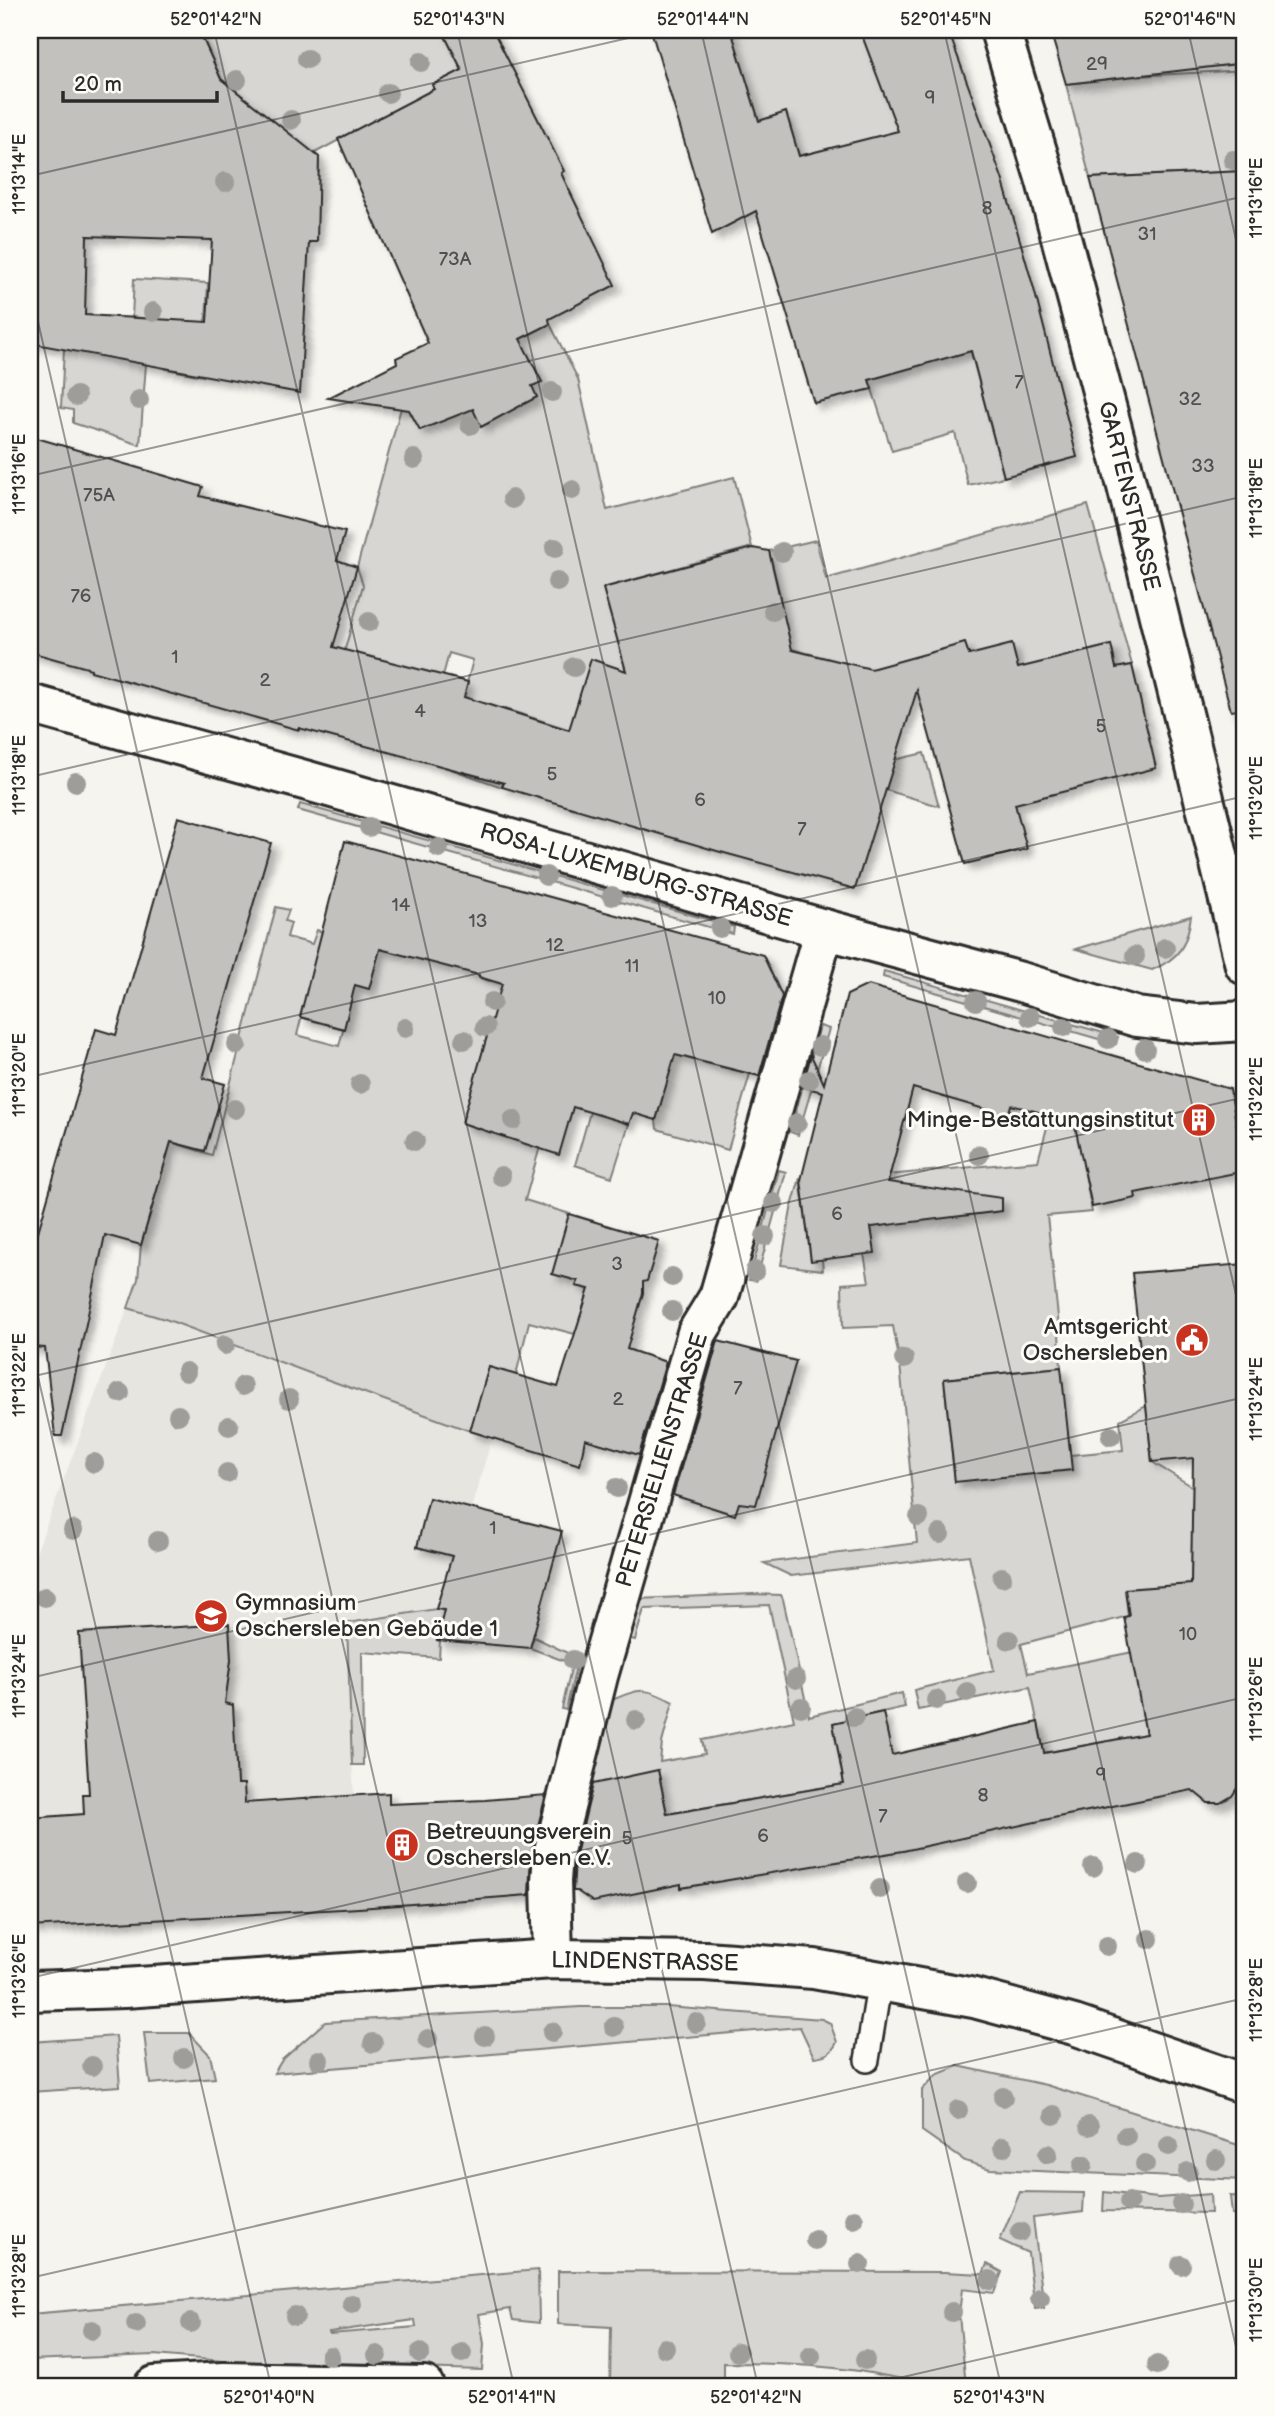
<svg xmlns="http://www.w3.org/2000/svg" width="1275" height="2416" font-family="'Balsamiq Sans',sans-serif">
<style>
.built{fill:#e6e5e0}
.green{fill:#d7d6d2;stroke:#81807e;stroke-width:2;fill-rule:evenodd}
.building{fill:#c2c1be;stroke:#2b2b2b;stroke-width:2;fill-rule:evenodd;filter:url(#shadow)}
.lines{fill:none;stroke-linecap:round;stroke-linejoin:round}
.service-casing{stroke:#2b2b2b;stroke-width:28}
.minor-casing{stroke:#2b2b2b;stroke-width:44}
.primary-casing{stroke:#2b2b2b;stroke-width:44}
.service{stroke:#fdfcf7;stroke-width:23}
.minor{stroke:#fdfcf7;stroke-width:38}
.primary{stroke:#fdfcf7;stroke-width:38}
.tree{fill:#9e9d9a}
.ticks{fill:none;stroke:#2b2b2b;stroke-width:2;stroke-opacity:0.45}
.labels{text-anchor:middle;dominant-baseline:central;stroke-width:6;stroke-linejoin:round;paint-order:stroke}
.number-label{font-size:19px;fill:#515050}
.street-label{font-size:23px;fill:#2b2b2b;stroke:#fdfcf7}
.poi-label{font-size:23px;fill:#2b2b2b;stroke:#fdfcf7;text-anchor:end}
.neatline{fill:none;stroke:#2b2b2b;stroke-width:2.5}
.ticks-label{font-size:18px;text-anchor:middle;fill:#2b2b2b}
</style>
<defs>
<filter id="shadow"><feDropShadow dx="6" dy="6" stdDeviation="3.5" flood-color="#0004"/></filter>
</defs>
<rect width="100%" height="100%" fill="#f5f4ef"/>
<filter id="ink" filterUnits="userSpaceOnUse"><feTurbulence type="fractalNoise" baseFrequency=".0143" numOctaves="2"/><feDisplacementMap in="SourceGraphic" scale="14" xChannelSelector="R" yChannelSelector="G"/><feConvolveMatrix kernelMatrix="1 2 1 2 8 2 1 2 1" color-interpolation-filters="sRGB"/></filter>
<g filter="url(#ink)">
<path class="built" d="M128 1308 168 1320 312 1374 492 1438 471 1509 459 1557 442 1590 436 1609 347 1623 357 1880 143 1906 144 1921 30 1927V1569Z"/>
<g class="green">
<path d="M199 30H442L462 70 433 85 434 89 313 154 221 79Z"/>
<path d="M731 30H860L908 156 832 178 823 150 799 156 786 112 759 121Z"/>
<path d="M1245 70V171L1090 178 1066 84 1137 76Z"/>
<path d="M134 279 208 283 203 376 166 369 167 342 148 340 149 319 132 317Z"/>
<path d="M550 324 578 379 607 510 734 477 752 547 603 588 626 671 591 659 571 730 505 709 491 754 510 760 502 787 445 767 473 660 449 653 443 676 371 747 321 734 363 585 357 567 404 397Z"/>
<path d="M964 325 1004 477 968 485 955 433 892 451 869 380Z"/>
<path d="M64 348 146 364 140 445 73 423V410L61 408Z"/>
<path d="M1088 505 1132 665 1116 668 1111 645 1071 655 1076 677 1046 684 969 655 965 644 852 674 850 664 772 644 780 595 769 551 816 540 826 579Z"/>
<path d="M924 753 939 806 879 788 872 765Z"/>
<path d="M300 804 734 927 733 934 298 810Z"/>
<path d="M276 907 289 910 285 921 291 923 287 937 312 944 317 930 323 932 297 1035 339 1046 352 996 340 980 369 988 380 949 481 970 479 978 490 981 493 974 554 991 558 1083 525 1200 596 1222 577 1286 589 1289 575 1334 529 1322 516 1375 489 1367 470 1431 312 1374 168 1320 128 1308 138 1279 141 1245 171 1142 212 1155ZM489 1030 497 1134 462 1123Z"/>
<path d="M1191 916C1187 945 1180 958 1152 970L1076 949Z"/>
<path d="M884 971 1118 1037 1116 1044 883 977Z"/>
<path d="M658 1025 687 1058 750 1074 728 1150 657 1129 656 1120 669 1074Z"/>
<path d="M820 1026 829 1029 798 1135 790 1132Z"/>
<path d="M1057 1090 1075 1120 1092 1212 1047 1216 1058 1317 1061 1367 944 1379 955 1481 1070 1455 1123 1450 1120 1420 1146 1406 1152 1462 1193 1487 1191 1598 1125 1589 1128 1616 1021 1644 1028 1673 1133 1652 1146 1734 1044 1753 1030 1687 918 1710 914 1690 994 1670 969 1555 791 1576 764 1563 917 1543 900 1364 893 1326 843 1328 842 1284 869 1282 864 1254 874 1252 871 1227 887 1225 883 1200 865 1177 1038 1161Z"/>
<path d="M592 1105 605 1116 629 1124 612 1177 575 1165Z"/>
<path d="M779 1170 786 1172 756 1281 749 1280Z"/>
<path d="M800 1178 811 1260 822 1259 823 1270 781 1265 791 1210Z"/>
<path d="M753 1594 781 1595 783 1599 809 1716 902 1693 905 1707 833 1723 844 1784 667 1814 658 1770 595 1799H587L612 1700C641 1688 645 1687 673 1702L662 1743 660 1762 705 1754 702 1740 794 1721 769 1605 644 1609 635 1640 627 1638 637 1599Z"/>
<path d="M436 1609 444 1610 437 1640 440 1641 439 1658 362 1652 363 1765H352L347 1623Z"/>
<path d="M534 1637 578 1658 566 1710 562 1709 572 1664 530 1648Z"/>
<path d="M580 2007H667L822 2019 830 2023 837 2042C832 2053 826 2056 814 2057L800 2027 274 2073 282 2060 325 2022Z"/>
<path d="M144 2033H189L210 2055 215 2078 150 2084Z"/>
<path d="M116 2036 120 2086 30 2092V2042Z"/>
<path d="M958 2066 1046 2085 1245 2147V2180L990 2169 965 2161 922 2131V2090L936 2075Z"/>
<path d="M1020 2192 1084 2193 1083 2212 1033 2218 1044 2308 1035 2309 1028 2253 1000 2240Z"/>
<path d="M1104 2192 1158 2198 1210 2194 1211 2213 1103 2211Z"/>
<path d="M1230 2196 1245 2197V2215L1232 2214Z"/>
<path d="M987 2264 1002 2272 994 2293 962 2289 959 2315 966 2386C929 2386 895 2377 859 2371 815 2365 770 2363 724 2363V2384H610L611 2327 558 2324V2271L944 2272 983 2274Z"/>
<path d="M538 2270 539 2323 513 2320 510 2309 479 2314 484 2344 482 2370 246 2363 154 2355 30 2360V2314ZM415 2320 416 2327 330 2334 329 2332Z"/>
</g>
<g class="building">
<path d="M30 30H199L221 79 319 157 317 242H309L300 393 30 343ZM87 236 212 240 207 322 85 315Z"/>
<path d="M442 30H493L564 171 561 173 615 285 549 319 550 324 520 339 542 382 532 386 537 397 481 427 473 409 420 430 409 410 328 398 397 363 396 358 428 343 338 139 434 89 432 85 462 70Z"/>
<path d="M651 30H731L759 121 786 112 799 156 898 131 860 30H948L1002 178 1034 289 1077 457 1004 477 971 351 869 380 872 389 814 403 756 211 712 234Z"/>
<path d="M1050 30H1245V63L1066 84Z"/>
<path d="M1245 171V709L1231 711 1090 178Z"/>
<path d="M30 436 203 487 200 496 345 532 337 560 357 567 333 647 468 682 464 697 569 730 591 659 626 671 603 588 753 548 769 551 792 650 871 669 965 643 969 655 1012 644 1018 668 1111 645 1116 668 1132 665 1156 768 1015 804 1027 849 965 864 917 690 855 889 717 851 502 787 504 783 299 728V730L91 671V669L30 652Z"/>
<path d="M178 817 271 843 203 1078 225 1084 205 1151 171 1142 141 1245 105 1235 62 1436H55L45 1348 30 1347V1260L96 1029 116 1035Z"/>
<path d="M345 841 763 955 782 996 759 1076 675 1055 656 1120 633 1113 629 1124 573 1107 559 1155 462 1123 502 984 479 977V975L380 949 369 989 355 985 344 1029 300 1017Z"/>
<path d="M868 985 1230 1089 1245 1171 1135 1193 1136 1198 1092 1207 1074 1121 1011 1105 1008 1116 913 1088 888 1182 1002 1198V1211L871 1227 875 1253 811 1261 801 1180 823 1092 802 1087 811 1055 824 1084 847 995Z"/>
<path d="M569 1214 659 1241 647 1281 643 1282V1293L627 1349 666 1362 639 1455 585 1439 580 1465 470 1431 489 1367 558 1387 589 1289 576 1286 578 1281 552 1274Z"/>
<path d="M1245 1264V1776L1232 1796 1220 1803H1208L1192 1790 1058 1817 903 1851 681 1888V1884L593 1902 577 1891H573L575 1859 593 1784 658 1770 667 1814 844 1784 833 1723 883 1712 892 1755 1038 1722 1044 1753 1146 1734 1124 1617 1129 1616 1125 1589 1191 1584 1193 1458 1152 1462 1132 1273Z"/>
<path d="M718 1341 796 1361 756 1505 739 1503 735 1515 673 1495Z"/>
<path d="M1061 1367 1072 1470 955 1482 944 1379Z"/>
<path d="M429 1498 562 1531 530 1648 437 1640 444 1610 436 1609 452 1556 417 1547Z"/>
<path d="M229 1624 231 1660 225 1703 233 1705 237 1784H244L245 1803 389 1793V1804L485 1800 546 1795 531 1853 529 1895 359 1908 30 1927V1818L84 1814 83 1794H89L79 1633Z"/>
</g>
<g class="lines">
<g class="service-casing">
<path id="service" d="M867 2060 880 1980"/>
</g>
<g class="minor-casing">
<g id="minor">
<path d="M1000 30 1046 181 1122 466 1245 965"/>
<path d="M30 704 308 781 824 929 1021 982 1137 1017 1197 1024 1245 1021"/>
<path d="M553 1959 551 1881 553 1855 598 1676 697 1333 719 1297 824 929"/>
<path d="M154 2386 224 2382 424 2386"/>
</g>
</g>
<g class="primary-casing">
<path id="primary" d="M30 1991 124 1988 553 1959 705 1961 814 1969 974 1998 1074 2025 1245 2084"/>
</g>
<use href="#service" class="service"/>
<use href="#minor" class="minor"/>
<use href="#primary" class="primary"/>
</g>
<g class="tree">
<circle cx="307" cy="59" r="10"/>
<circle cx="421" cy="62" r="10"/>
<circle cx="237" cy="80" r="10"/>
<circle cx="388" cy="93" r="10"/>
<circle cx="291" cy="120" r="10"/>
<circle cx="1233" cy="160" r="10"/>
<circle cx="225" cy="182" r="10"/>
<circle cx="153" cy="312" r="10"/>
<circle cx="552" cy="392" r="10"/>
<circle cx="76" cy="396" r="10"/>
<circle cx="139" cy="400" r="10"/>
<circle cx="470" cy="425" r="10"/>
<circle cx="414" cy="459" r="10"/>
<circle cx="572" cy="490" r="10"/>
<circle cx="512" cy="499" r="10"/>
<circle cx="555" cy="548" r="10"/>
<circle cx="782" cy="552" r="10"/>
<circle cx="557" cy="582" r="10"/>
<circle cx="773" cy="611" r="10"/>
<circle cx="369" cy="622" r="10"/>
<circle cx="574" cy="667" r="10"/>
<circle cx="76" cy="782" r="10"/>
<circle cx="369" cy="827" r="10"/>
<circle cx="439" cy="848" r="10"/>
<circle cx="546" cy="876" r="10"/>
<circle cx="612" cy="896" r="10"/>
<circle cx="720" cy="928" r="10"/>
<circle cx="1165" cy="948" r="10"/>
<circle cx="1135" cy="956" r="10"/>
<circle cx="976" cy="1001" r="10"/>
<circle cx="492" cy="1002" r="10"/>
<circle cx="1030" cy="1017" r="10"/>
<circle cx="485" cy="1027" r="10"/>
<circle cx="1064" cy="1027" r="10"/>
<circle cx="405" cy="1028" r="10"/>
<circle cx="1108" cy="1039" r="10"/>
<circle cx="464" cy="1040" r="10"/>
<circle cx="237" cy="1045" r="10"/>
<circle cx="820" cy="1046" r="10"/>
<circle cx="1145" cy="1049" r="10"/>
<circle cx="809" cy="1080" r="10"/>
<circle cx="360" cy="1084" r="10"/>
<circle cx="235" cy="1109" r="10"/>
<circle cx="513" cy="1120" r="10"/>
<circle cx="797" cy="1123" r="10"/>
<circle cx="415" cy="1141" r="10"/>
<circle cx="979" cy="1155" r="10"/>
<circle cx="501" cy="1176" r="10"/>
<circle cx="774" cy="1203" r="10"/>
<circle cx="765" cy="1236" r="10"/>
<circle cx="755" cy="1271" r="10"/>
<circle cx="672" cy="1277" r="10"/>
<circle cx="672" cy="1311" r="10"/>
<circle cx="225" cy="1345" r="10"/>
<circle cx="904" cy="1359" r="10"/>
<circle cx="186" cy="1372" r="10"/>
<circle cx="243" cy="1386" r="10"/>
<circle cx="120" cy="1393" r="10"/>
<circle cx="289" cy="1399" r="10"/>
<circle cx="178" cy="1415" r="10"/>
<circle cx="229" cy="1426" r="10"/>
<circle cx="1111" cy="1436" r="10"/>
<circle cx="94" cy="1463" r="10"/>
<circle cx="227" cy="1473" r="10"/>
<circle cx="617" cy="1488" r="10"/>
<circle cx="919" cy="1517" r="10"/>
<circle cx="73" cy="1530" r="10"/>
<circle cx="940" cy="1534" r="10"/>
<circle cx="158" cy="1541" r="10"/>
<circle cx="1002" cy="1577" r="10"/>
<circle cx="45" cy="1597" r="10"/>
<circle cx="1009" cy="1640" r="10"/>
<circle cx="573" cy="1660" r="10"/>
<circle cx="796" cy="1679" r="10"/>
<circle cx="967" cy="1692" r="10"/>
<circle cx="936" cy="1700" r="10"/>
<circle cx="801" cy="1707" r="10"/>
<circle cx="854" cy="1717" r="10"/>
<circle cx="636" cy="1720" r="10"/>
<circle cx="1138" cy="1864" r="10"/>
<circle cx="1093" cy="1867" r="10"/>
<circle cx="967" cy="1883" r="10"/>
<circle cx="880" cy="1889" r="10"/>
<circle cx="1149" cy="1939" r="10"/>
<circle cx="1107" cy="1946" r="10"/>
<circle cx="696" cy="2023" r="10"/>
<circle cx="614" cy="2027" r="10"/>
<circle cx="552" cy="2032" r="10"/>
<circle cx="485" cy="2036" r="10"/>
<circle cx="428" cy="2039" r="10"/>
<circle cx="373" cy="2043" r="10"/>
<circle cx="184" cy="2058" r="10"/>
<circle cx="319" cy="2060" r="10"/>
<circle cx="92" cy="2066" r="10"/>
<circle cx="1003" cy="2097" r="10"/>
<circle cx="958" cy="2110" r="10"/>
<circle cx="1054" cy="2115" r="10"/>
<circle cx="1089" cy="2126" r="10"/>
<circle cx="1126" cy="2136" r="10"/>
<circle cx="1169" cy="2146" r="10"/>
<circle cx="1003" cy="2147" r="10"/>
<circle cx="1048" cy="2154" r="10"/>
<circle cx="1216" cy="2160" r="10"/>
<circle cx="1145" cy="2164" r="10"/>
<circle cx="1083" cy="2165" r="10"/>
<circle cx="1188" cy="2172" r="10"/>
<circle cx="1129" cy="2202" r="10"/>
<circle cx="1181" cy="2204" r="10"/>
<circle cx="854" cy="2219" r="10"/>
<circle cx="1020" cy="2232" r="10"/>
<circle cx="815" cy="2240" r="10"/>
<circle cx="860" cy="2264" r="10"/>
<circle cx="1181" cy="2265" r="10"/>
<circle cx="990" cy="2280" r="10"/>
<circle cx="1040" cy="2298" r="10"/>
<circle cx="352" cy="2304" r="10"/>
<circle cx="952" cy="2312" r="10"/>
<circle cx="295" cy="2316" r="10"/>
<circle cx="191" cy="2323" r="10"/>
<circle cx="136" cy="2324" r="10"/>
<circle cx="92" cy="2330" r="10"/>
<circle cx="665" cy="2348" r="10"/>
<circle cx="738" cy="2352" r="10"/>
<circle cx="420" cy="2353" r="10"/>
<circle cx="462" cy="2353" r="10"/>
<circle cx="377" cy="2355" r="10"/>
<circle cx="330" cy="2356" r="10"/>
<circle cx="811" cy="2356" r="10"/>
<circle cx="865" cy="2360" r="10"/>
<circle cx="1157" cy="2365" r="10"/>
</g>
</g>
<path class="ticks" d="M214 30 758 2386M457 30 1001 2386M701 30 1245 2386M944 30 1245 1334M1188 30 1245 279M30 176 663 30M30 287 514 2386M30 476 1245 196M30 777 1245 496M30 1077 1245 796M30 1342 271 2386M30 1377 1245 1097M30 1678 1245 1397M30 1978 1245 1697M30 2278 1245 1998M864 2386 1245 2298"/>
<defs>
<g id="building-disc" transform="scale(1.75)"><circle r="9.5" fill="#c8321e" stroke="#fdfcf7"/><path d="M-4-6H4V6H1V3H-1V6H-4ZM-2.5-4.3h1.7v1.8h-1.7ZM.8-4.3h1.7v1.8H.8ZM-2.5-1h1.7V.8h-1.7ZM.8-1h1.7V.8H.8Z" fill="#fff"/></g>
<g id="civic-disc" transform="scale(1.75)"><circle r="9.5" fill="#c8321e" stroke="#fdfcf7"/><path d="M-.6-6.5H3V-4.5H.6V-3L4-1V1h2V6H-6V1h2V-1L-.6-3ZM-1.2 2.5V6h2.4V2.5Z" fill="#fff"/></g>
<g id="school-disc" transform="scale(1.75)"><circle r="9.5" fill="#c8321e" stroke="#fdfcf7"/><path d="M0-5L7-2L0 1L-7-2ZM-4 1L0 2.5L4 1V4Q0 6-4 4Z" fill="#fff"/></g>
</defs>
<g fill-rule="evenodd">
<use href="#building-disc" x="1199" y="1120"/>
<use href="#civic-disc" x="1192" y="1340"/>
<use href="#school-disc" x="211" y="1616"/>
<use href="#building-disc" x="402" y="1845"/>
</g>
<g class="labels">
<g class="number-label">
<text x="1097" y="64">29</text>
<text x="930" y="98">9</text>
<text x="987" y="208">8</text>
<text x="1147" y="234">31</text>
<text x="455" y="259">73A</text>
<text x="1019" y="382">7</text>
<text x="1190" y="399">32</text>
<text x="1203" y="466">33</text>
<text x="99" y="495">75A</text>
<text x="81" y="596">76</text>
<text x="175" y="657">1</text>
<text x="265" y="680">2</text>
<text x="420" y="711">4</text>
<text x="1101" y="726">5</text>
<text x="552" y="774">5</text>
<text x="700" y="800">6</text>
<text x="802" y="829">7</text>
<text x="401" y="905">14</text>
<text x="478" y="921">13</text>
<text x="555" y="945">12</text>
<text x="632" y="966">11</text>
<text x="717" y="998">10</text>
<text x="837" y="1214">6</text>
<text x="617" y="1264">3</text>
<text x="738" y="1388">7</text>
<text x="618" y="1399">2</text>
<text x="493" y="1528">1</text>
<text x="1188" y="1634">10</text>
<text x="1101" y="1775">9</text>
<text x="983" y="1795">8</text>
<text x="883" y="1816">7</text>
<text x="763" y="1836">6</text>
<text x="627" y="1838">5</text>
</g>
<g class="street-label">
<text transform="translate(1129 496) rotate(76)">GARTENSTRASSE</text>
<text transform="translate(636 875) rotate(16)">ROSA-LUXEMBURG-STRASSE</text>
<text transform="translate(662 1460) rotate(-73)">PETERSIELIENSTRASSE</text>
<text transform="translate(645 1962) rotate(1)">LINDENSTRASSE</text>
</g>
<g class="poi-label">
<text x="1174" y="1120">Minge-Bestattungsinstitut</text>
<text x="1168" y="1327">Amtsgericht<tspan x="1168" dy="26">Oschersleben</tspan></text>
<text x="235" y="1603" text-anchor="start">Gymnasium<tspan x="235" dy="26">Oschersleben Gebäude 1</tspan></text>
<text x="426" y="1832" text-anchor="start">Betreuungsverein<tspan x="426" dy="26">Oschersleben e.V.</tspan></text>
</g>
</g>
<rect width="1275" height="2416" fill="none" stroke="#fdfcf7" stroke-width="77"/>
<path d="M63 91v10h154v-10" fill="none" stroke="#2b2b2b" stroke-width="3.5"/>
<text x="74" y="91" font-size="21" fill="#2b2b2b" stroke="#fdfcf7" stroke-width="5" paint-order="stroke">20 m</text>
<rect x="38" y="38" width="1198" height="2340" class="neatline"/>
<g class="ticks-label">
<text x="216" y="25">52°01'42"N</text>
<text x="459" y="25">52°01'43"N</text>
<text x="703" y="25">52°01'44"N</text>
<text x="946" y="25">52°01'45"N</text>
<text x="1190" y="25">52°01'46"N</text>
<text transform="translate(19 174) rotate(-90)" y="6">11°13'14"E</text>
<text transform="translate(1256 198) rotate(-90)" y="6">11°13'16"E</text>
<text transform="translate(19 474) rotate(-90)" y="6">11°13'16"E</text>
<text transform="translate(1256 498) rotate(-90)" y="6">11°13'18"E</text>
<text transform="translate(19 775) rotate(-90)" y="6">11°13'18"E</text>
<text transform="translate(1256 798) rotate(-90)" y="6">11°13'20"E</text>
<text transform="translate(19 1075) rotate(-90)" y="6">11°13'20"E</text>
<text transform="translate(1256 1099) rotate(-90)" y="6">11°13'22"E</text>
<text transform="translate(19 1375) rotate(-90)" y="6">11°13'22"E</text>
<text transform="translate(1256 1399) rotate(-90)" y="6">11°13'24"E</text>
<text transform="translate(19 1676) rotate(-90)" y="6">11°13'24"E</text>
<text transform="translate(1256 1699) rotate(-90)" y="6">11°13'26"E</text>
<text transform="translate(19 1976) rotate(-90)" y="6">11°13'26"E</text>
<text transform="translate(1256 2000) rotate(-90)" y="6">11°13'28"E</text>
<text transform="translate(19 2276) rotate(-90)" y="6">11°13'28"E</text>
<text transform="translate(1256 2300) rotate(-90)" y="6">11°13'30"E</text>
<text x="269" y="2403">52°01'40"N</text>
<text x="512" y="2403">52°01'41"N</text>
<text x="756" y="2403">52°01'42"N</text>
<text x="999" y="2403">52°01'43"N</text>
</g>
</svg>
